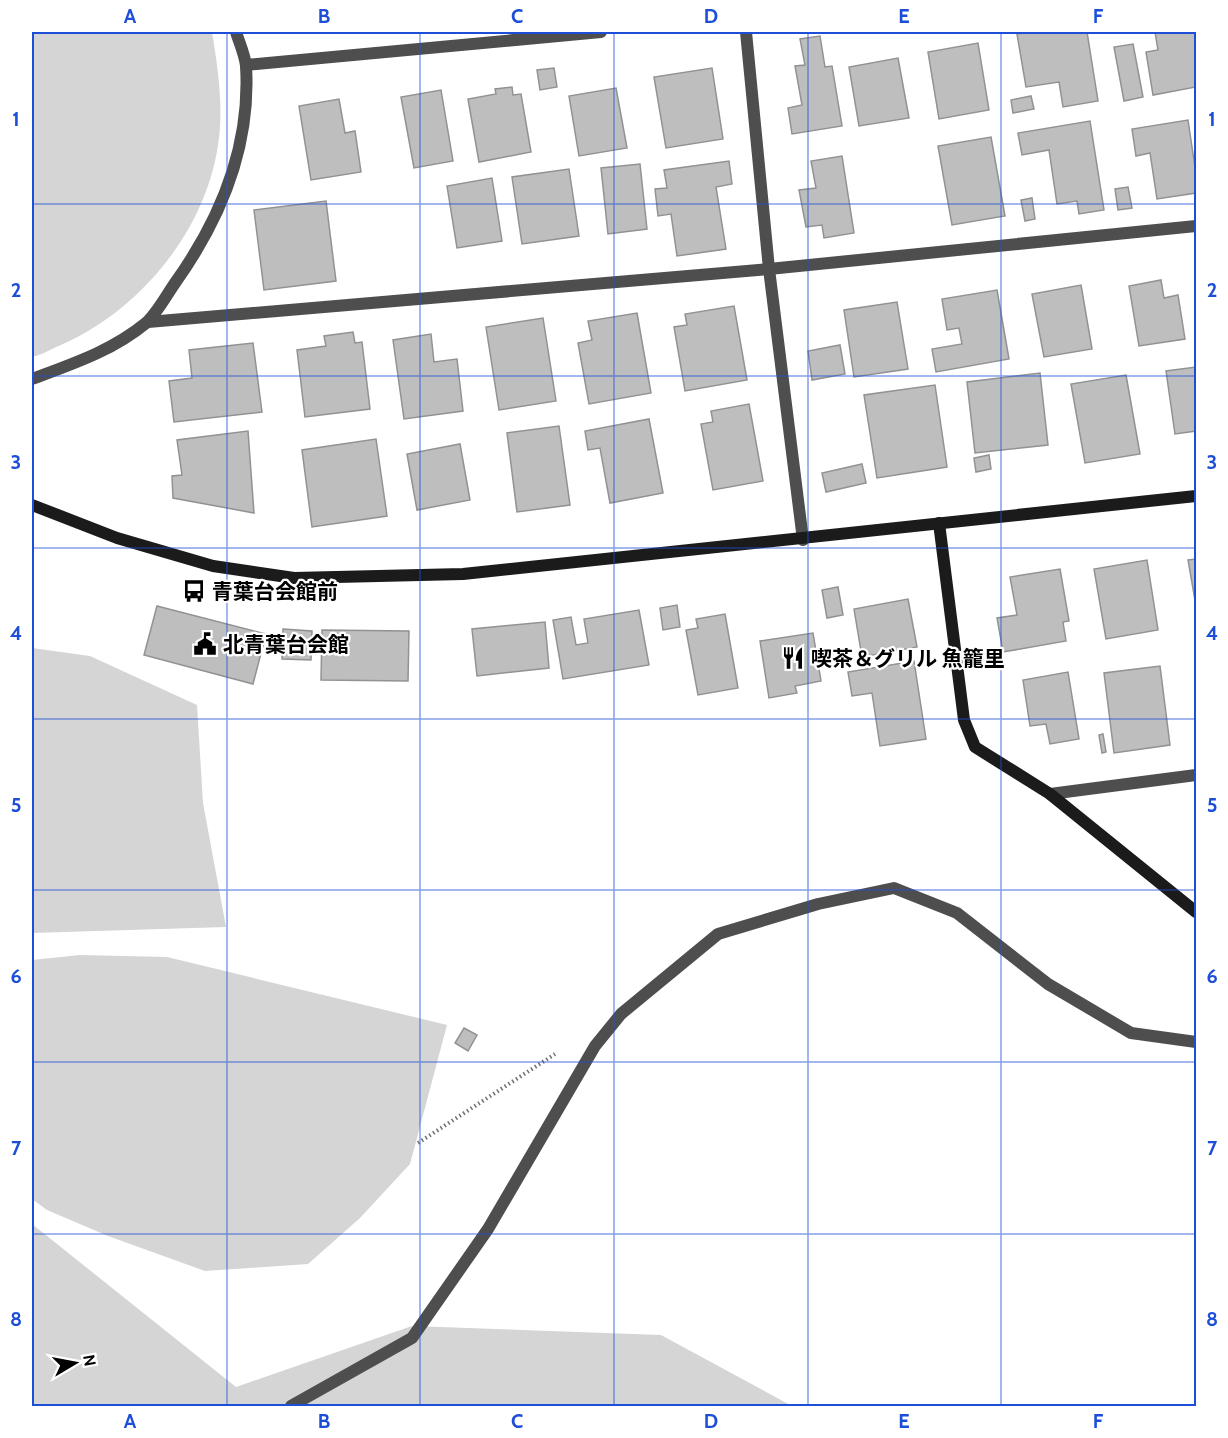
<svg xmlns="http://www.w3.org/2000/svg" width="1228" height="1438" font-family="Cabin,'Noto Sans JP',sans-serif">
<style>
.green{fill:#d5d5d5}
.building{fill:#bebebe;stroke:#929292;stroke-width:1.5}
.lines{fill:none;stroke-linecap:round;stroke-linejoin:round}
.path{stroke:#707070;stroke-width:4;stroke-dasharray:1.5 3;stroke-linecap:butt}
.street{stroke:#4e4e4e;stroke-width:12}
.secondary{stroke:#1b1b1b;stroke-width:12}
.grid{fill:none;stroke:#1d4ed8;stroke-width:1.5;stroke-opacity:0.55}
.labels{text-anchor:middle;dominant-baseline:central;stroke-width:4.5;stroke-linejoin:round;paint-order:stroke}
.poi-label{font-size:21px;font-weight:bold;fill:#000;stroke:#fff;text-anchor:start}
.neatline{fill:none;stroke:#1d4ed8;stroke-width:2}
.grid-label{font-size:20px;text-anchor:middle;font-weight:bold;fill:#1d4ed8}
</style>
<rect width="100%" height="100%" fill="#fff"/>
<g class="green">
<path d="M32 32H212C217 63 222 94 220 127 214 221 145 308 61 345 51 349 42 355 32 357Z"/>
<path d="M32 648 90 656 197 705 203 803 226 927 32 933Z"/>
<path d="M80 955 167 957 447 1025 410 1164 360 1218 308 1264 205 1271 108 1236 47 1210 32 1199V960Z"/>
<path d="M32 1224 236 1387 412 1326 661 1335 792 1406H32Z"/>
</g>
<g class="building">
<path d="M1029 32H1087L1098 101 1063 107 1059 82 1026 87 1017 34Z"/>
<path d="M1155 32H1196V87L1153 95 1146 52 1158 50Z"/>
<path d="M820 36 825 67 832 66 842 126 792 134 788 108 802 105 795 66 805 65 800 39Z"/>
<path d="M978 43 989 110 939 119 928 52Z"/>
<path d="M1133 44 1143 97 1124 101 1114 47Z"/>
<path d="M898 58 909 118 859 126 849 67Z"/>
<path d="M554 68 557 87 540 90 537 70Z"/>
<path d="M712 68 723 139 666 148 654 77Z"/>
<path d="M512 87 513 95 521 94 531 152 479 162 468 99 496 94 495 89Z"/>
<path d="M616 88 627 148 579 156 569 96Z"/>
<path d="M441 90 453 161 414 168 401 97Z"/>
<path d="M1031 96 1034 109 1013 113 1011 100Z"/>
<path d="M339 99 345 133 355 131 361 172 311 180 299 106Z"/>
<path d="M1188 120 1196 174V193L1157 199 1150 153 1136 156 1132 129Z"/>
<path d="M1090 121 1104 210 1079 214 1077 201 1057 204 1049 150 1022 155 1018 133Z"/>
<path d="M991 137 1005 216 952 225 938 146Z"/>
<path d="M842 156 854 233 824 238 822 225 806 227 799 190 816 188 811 161Z"/>
<path d="M729 161 732 184 716 187 726 249 677 256 671 214 658 216 655 189 667 188 664 170Z"/>
<path d="M640 164 647 229 608 234 601 168Z"/>
<path d="M569 169 579 236 522 244 512 177Z"/>
<path d="M492 178 502 241 457 248 447 186Z"/>
<path d="M1128 187 1132 208 1118 210 1115 189Z"/>
<path d="M1032 198 1035 219 1025 221 1021 200Z"/>
<path d="M326 201 336 281 264 290 254 210Z"/>
<path d="M1161 280 1164 298 1178 295 1185 339 1139 346 1129 286Z"/>
<path d="M1081 285 1092 349 1044 357 1032 294Z"/>
<path d="M997 290 1009 359 936 372 932 349 962 344 959 328 947 330 942 299Z"/>
<path d="M897 302 908 369 854 377 844 310Z"/>
<path d="M734 306 747 380 685 391 674 327 687 325 685 314Z"/>
<path d="M637 313 651 393 589 404 578 343 592 340 588 321Z"/>
<path d="M543 318 556 401 499 410 486 327Z"/>
<path d="M353 332 355 343 362 342 370 409 305 417 297 350 326 346 324 336Z"/>
<path d="M431 334 434 362 457 359 463 411 404 419 393 340Z"/>
<path d="M253 343 262 412 174 422 169 381 192 378 189 350Z"/>
<path d="M840 345 845 374 812 380 808 351Z"/>
<path d="M1196 367V431L1175 434 1166 371Z"/>
<path d="M1040 373 1048 445 975 453 967 382Z"/>
<path d="M1126 375 1140 454 1085 463 1071 384Z"/>
<path d="M935 385 947 467 877 478 864 395Z"/>
<path d="M749 404 763 481 713 490 701 424 713 422 711 411Z"/>
<path d="M649 419 663 493 610 503 600 448 588 450 585 431Z"/>
<path d="M559 426 570 505 517 512 507 433Z"/>
<path d="M248 431 254 513 173 498 172 476 182 475 177 440Z"/>
<path d="M376 439 387 516 312 527 302 450Z"/>
<path d="M460 444 470 500 417 510 407 454Z"/>
<path d="M989 455 991 469 976 472 974 458Z"/>
<path d="M862 464 866 483 826 492 822 473Z"/>
<path d="M1196 559V606L1188 560Z"/>
<path d="M1147 560 1158 630 1106 639 1094 569Z"/>
<path d="M1060 569 1069 621 1063 622 1066 641 1003 652 997 618 1017 615 1010 577Z"/>
<path d="M838 587 843 615 827 618 822 590Z"/>
<path d="M908 599 917 647 862 657 854 609Z"/>
<path d="M677 605 680 627 663 630 660 608Z"/>
<path d="M157 606 266 634 253 684 144 655Z"/>
<path d="M639 610 649 665 563 679 553 620 571 617 576 645 588 643 584 619Z"/>
<path d="M725 614 738 688 698 695 686 630 698 628 696 619Z"/>
<path d="M545 622 549 668 477 676 472 629Z"/>
<path d="M283 629 312 631 311 660 282 659Z"/>
<path d="M322 630 409 631 408 681 321 680Z"/>
<path d="M813 633 821 681 795 686 797 693 769 698 760 641Z"/>
<path d="M914 661 926 739 880 746 872 693 852 696 848 672Z"/>
<path d="M1160 666 1170 745 1114 753 1104 673Z"/>
<path d="M1068 672 1079 739 1050 744 1046 724 1030 726 1023 680Z"/>
<path d="M1103 734 1106 752 1102 753 1099 735Z"/>
<path d="M464 1028 477 1035 468 1051 455 1043Z"/>
</g>
<g class="lines">
<path class="path" d="M418 1143 555 1054"/>
<g class="street">
<path d="M746 32 769 269 803 540"/>
<path d="M246 65 601 32"/>
<path d="M148 322 769 269 1196 226"/>
<path d="M32 379C72 364 112 351 146 323 157 313 166 296 175 283 220 220 251 146 246 66 245 55 239 42 236 32"/>
<path d="M1050 794 1196 775"/>
<path d="M291 1406 412 1338 488 1229 595 1046 621 1014 718 934 818 904 894 888 957 913 1048 984 1131 1033 1196 1042"/>
</g>
<g class="secondary">
<path d="M32 505 117 538 213 566 294 578 463 574 1196 496"/>
<path d="M939 523 964 720 975 747 1050 794 1196 912"/>
</g>
</g>
<path class="grid" d="M227 32V1406M420 32V1406M614 32V1406M808 32V1406M1001 32V1406M32 204H1196M32 376H1196M32 548H1196M32 719H1196M32 890H1196M32 1062H1196M32 1234H1196"/>
<defs>
<g id="bus-bare" transform="scale(1.8)"><path d="M-5-6H5V4H4V6H2V4H-2V6H-4V4H-5ZM-3.5-4V0h7V-4ZM-3.5 1.2v1.5H-2V1.2ZM2 1.2v1.5H3.5V1.2Z" fill="#000" stroke="#fff" stroke-width="2.5" paint-order="stroke"/></g>
<g id="civic-bare" transform="scale(1.8)"><path d="M-.6-6.5H3V-4.5H.6V-3L4-1V1h2V6H-6V1h2V-1L-.6-3ZM-1.2 2.5V6h2.4V2.5Z" fill="#000" stroke="#fff" stroke-width="2.5" paint-order="stroke"/></g>
<g id="restaurant-bare" transform="scale(1.8)"><path d="M-5-6h1v4h1v-4h1v4h1v-4h1v5L-1.5 .5V6h-2V.5L-5-1ZM5-6V6H3V1.5H1.5Q1.5-4 5-6Z" fill="#000" stroke="#fff" stroke-width="2.5" paint-order="stroke"/></g>
</defs>
<g fill-rule="evenodd">
<use href="#bus-bare" x="194" y="591"/>
<use href="#civic-bare" x="205" y="644"/>
<use href="#restaurant-bare" x="793" y="658"/>
</g>
<g class="labels">
<g class="poi-label">
<text x="212" y="591">青葉台会館前</text>
<text x="223" y="644">北青葉台会館</text>
<text x="811" y="658">喫茶＆グリル 魚籠里</text>
</g>
</g>
<rect width="1228" height="1438" fill="none" stroke="#ffffff" stroke-width="66"/>
<g transform="translate(75 1363) rotate(80)" stroke="#ffffff" stroke-width="4.5" paint-order="stroke">
<path d="M0-4.5L10 22L0 15L-10 22Z" fill="#000000"/>
<text y="-9" font-size="16" font-weight="bold" text-anchor="middle" fill="#000000">N</text>
</g>
<rect x="33" y="33" width="1162" height="1372" class="neatline"/>
<g class="grid-label">
<text x="130" y="23">A</text>
<text x="324" y="23">B</text>
<text x="517" y="23">C</text>
<text x="711" y="23">D</text>
<text x="904" y="23">E</text>
<text x="1098" y="23">F</text>
<text x="16" y="126">1</text>
<text x="1212" y="126">1</text>
<text x="16" y="297">2</text>
<text x="1212" y="297">2</text>
<text x="16" y="469">3</text>
<text x="1212" y="469">3</text>
<text x="16" y="640">4</text>
<text x="1212" y="640">4</text>
<text x="16" y="812">5</text>
<text x="1212" y="812">5</text>
<text x="16" y="983">6</text>
<text x="1212" y="983">6</text>
<text x="16" y="1155">7</text>
<text x="1212" y="1155">7</text>
<text x="16" y="1326">8</text>
<text x="1212" y="1326">8</text>
<text x="130" y="1428">A</text>
<text x="324" y="1428">B</text>
<text x="517" y="1428">C</text>
<text x="711" y="1428">D</text>
<text x="904" y="1428">E</text>
<text x="1098" y="1428">F</text>
</g>
</svg>
